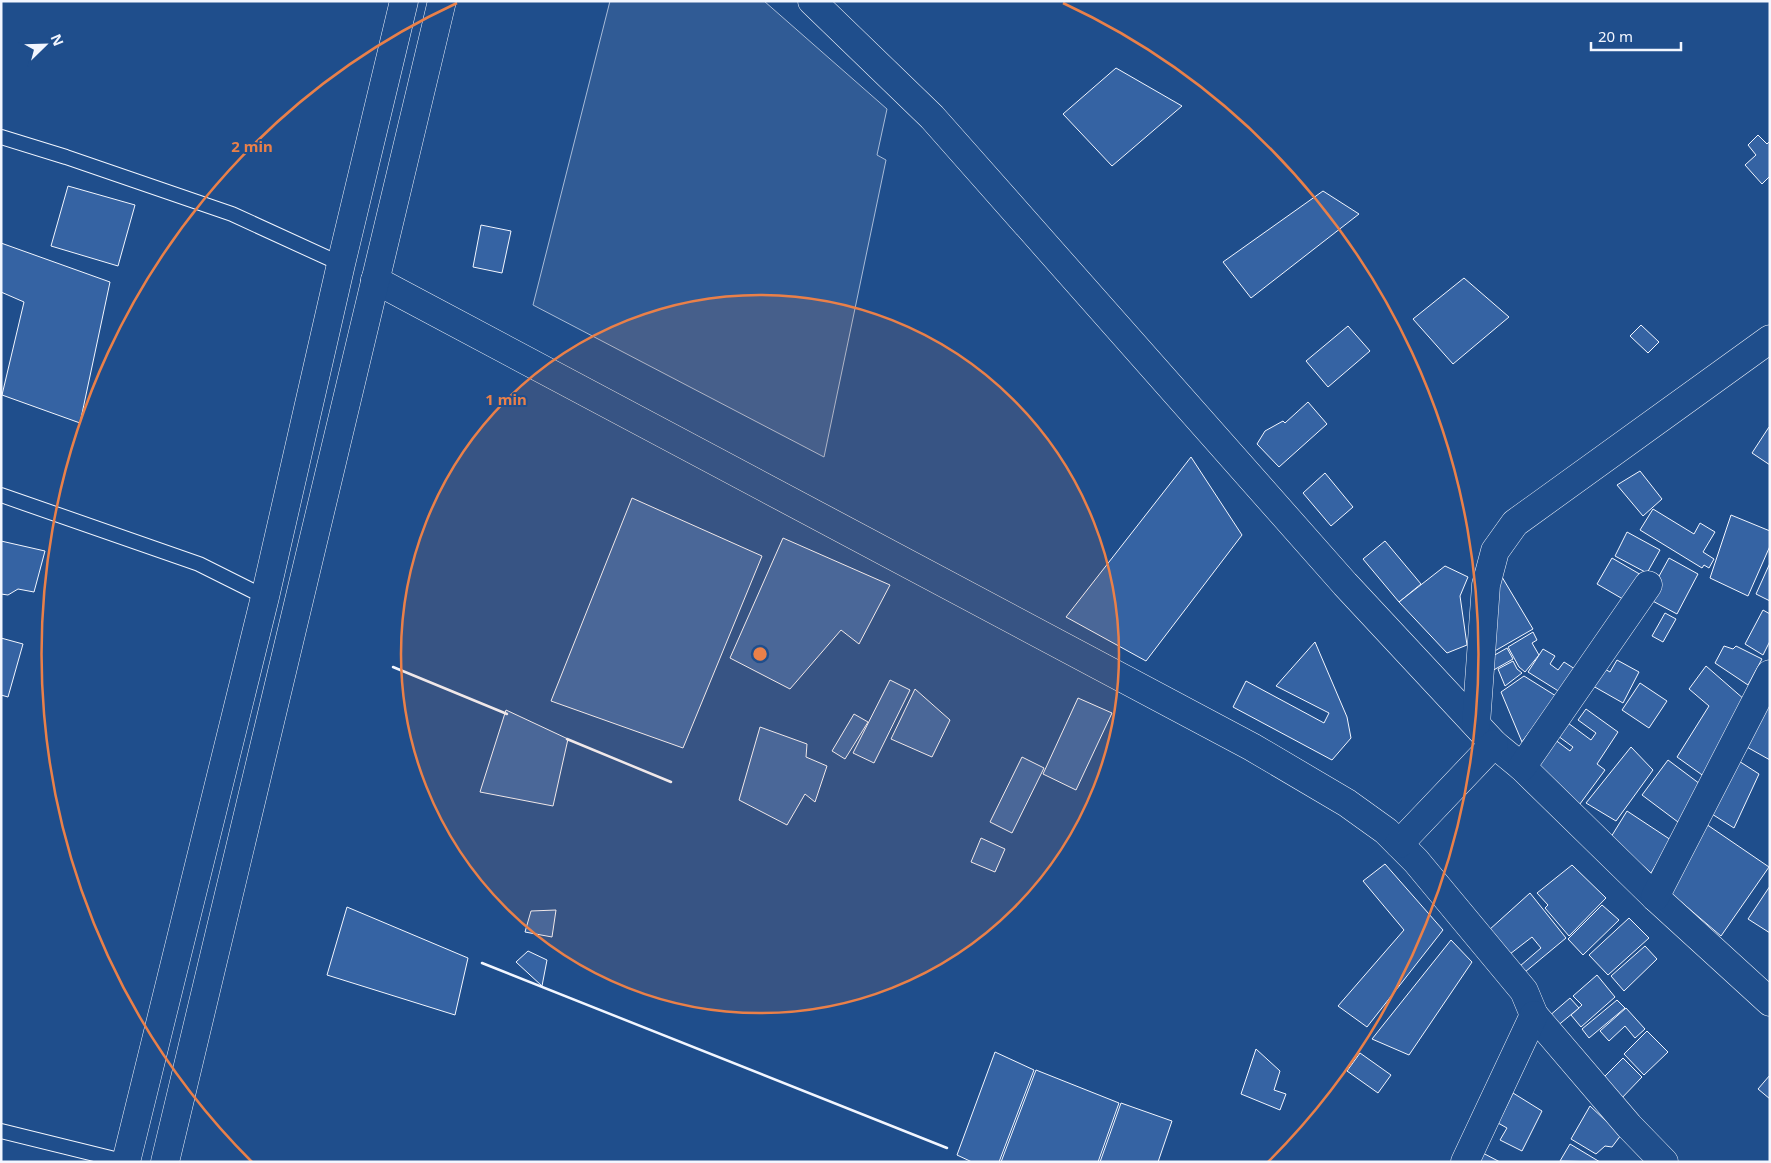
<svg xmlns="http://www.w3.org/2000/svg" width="1771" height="1163" font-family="'Noto Sans',sans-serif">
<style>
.built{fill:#305b95;stroke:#a8bbd7}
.building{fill:#3563a3;stroke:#f2f6ff}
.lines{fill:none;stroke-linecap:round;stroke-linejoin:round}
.service-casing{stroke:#f2f6ff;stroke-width:16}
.minor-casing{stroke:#f2f6ff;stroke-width:29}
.trunk-casing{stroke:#f2f6ff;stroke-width:29}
.service{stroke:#1f4e8c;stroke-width:14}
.minor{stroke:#1f4e8c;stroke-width:28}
.trunk{stroke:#1f4e8c;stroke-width:28}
.wall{stroke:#f2f6ff;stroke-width:2.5}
.ring{fill:none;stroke:#ea8049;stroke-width:2.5}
.centre{fill:#ea8049;stroke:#1f4e8c;stroke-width:2.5}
.ring-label{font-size:15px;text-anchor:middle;font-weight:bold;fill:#ea8049;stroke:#1f4e8c;stroke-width:4;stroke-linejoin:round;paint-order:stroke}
</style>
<rect width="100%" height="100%" fill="#1f4e8c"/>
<path class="built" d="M610 1H764L887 109 877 155 886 160 824 457 533 305Z"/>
<g class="building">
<path d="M1116 68 1182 106 1112 166 1063 114Z"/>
<path d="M1758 135 1767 144 1770 141V176L1762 184 1745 165 1756 155 1748 145Z"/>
<path d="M68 186 135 205 118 266 51 246Z"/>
<path d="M1323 191 1359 214 1251 298 1223 262Z"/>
<path d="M481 225 511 231 502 273 473 267Z"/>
<path d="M1 243 110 282 80 423 2 395 24 302 1 292Z"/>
<path d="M1464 278 1509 317 1453 364 1413 319Z"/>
<path d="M1641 325 1659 342 1648 353 1630 336Z"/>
<path d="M1348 326 1370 351 1328 387 1306 361Z"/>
<path d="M1308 402 1327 424 1279 467 1257 444 1265 431 1283 421 1285 423Z"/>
<path d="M1769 427H1770V465L1752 453Z"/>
<path d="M1191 457 1242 535 1146 661 1066 617Z"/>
<path d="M1640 471 1662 499 1643 516 1617 485Z"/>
<path d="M1325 473 1353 507 1331 526 1303 493Z"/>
<path d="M632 498 762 556 683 748 551 701Z"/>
<path d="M1653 509 1694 534 1700 523 1715 532 1703 552 1714 559 1709 568 1704 565 1702 568 1640 530Z"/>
<path d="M1731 515 1770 531V546L1748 596 1710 578Z"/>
<path d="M1627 532 1660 550 1647 573 1615 556Z"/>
<path d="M783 538 890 585 859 644 841 630 790 689 730 658Z"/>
<path d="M1 541 45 551 34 592 18 589 8 595 1 594Z"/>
<path d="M1385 541 1421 584 1399 602 1363 559Z"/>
<path d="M1612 558 1643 576 1628 602 1597 584Z"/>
<path d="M1669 558 1698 574 1677 614 1647 598Z"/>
<path d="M1770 563V601L1756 594Z"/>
<path d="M1445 566 1468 577 1460 596 1467 645 1447 653 1399 602Z"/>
<path d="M1502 577 1533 629 1493 652 1492 593Z"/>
<path d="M1763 610 1770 614V641L1763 655 1745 644Z"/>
<path d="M1665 613 1676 619 1663 642 1652 636Z"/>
<path d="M1533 632 1537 640 1532 643 1539 655 1525 672 1519 667 1508 647Z"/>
<path d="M1 638 23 644 8 697 1 695Z"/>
<path d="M1315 642 1347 717 1351 738 1332 760 1233 707 1246 681 1324 723 1329 713 1276 686Z"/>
<path d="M1724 646 1733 649 1736 646 1762 659 1748 685 1715 663Z"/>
<path d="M1507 648 1513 659 1490 672 1484 661Z"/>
<path d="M1543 649 1555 656 1550 664 1558 670 1564 662 1575 669 1560 692 1528 672Z"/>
<path d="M1617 660 1639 672 1623 703 1593 686 1603 668 1610 672Z"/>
<path d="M1513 661 1517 669 1522 673 1505 686 1498 669Z"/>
<path d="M1706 666 1745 700 1705 777 1677 757 1709 706 1689 689Z"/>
<path d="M1524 676 1556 696 1522 742 1501 692Z"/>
<path d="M890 680 910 690 874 763 853 753Z"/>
<path d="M1770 681V760L1738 742Z"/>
<path d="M1640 683 1667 701 1649 728 1622 710Z"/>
<path d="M915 689 950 720 932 757 891 739Z"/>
<path d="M1078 698 1112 713 1076 790 1043 774Z"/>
<path d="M1586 709 1618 732 1597 764 1605 770 1574 812 1527 768 1550 736 1570 751 1573 747 1558 736 1568 723 1591 740 1596 733 1578 720Z"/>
<path d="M506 710 568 739 553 806 480 792Z"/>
<path d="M854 714 868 722 845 759 832 751Z"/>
<path d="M760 727 807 744 806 757 827 766 815 802 805 794 787 825 739 800Z"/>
<path d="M1631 747 1653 770 1616 821 1586 803Z"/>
<path d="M1731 756 1759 774 1734 828 1704 809Z"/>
<path d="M1022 757 1044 768 1012 833 990 822Z"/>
<path d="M1668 760 1704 787 1678 822 1642 795Z"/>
<path d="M1627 811 1671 840 1651 873 1611 837Z"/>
<path d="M1706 824 1769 867 1721 936 1666 889Z"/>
<path d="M981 838 1005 849 995 872 971 862Z"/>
<path d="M1385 864 1443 930 1367 1027 1338 1006 1404 930 1363 881Z"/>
<path d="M1572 865 1606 898 1569 936 1545 908 1548 905 1537 893Z"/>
<path d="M1770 886V933L1748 919Z"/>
<path d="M1530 893 1566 938 1525 972 1520 966 1541 948 1532 937 1510 954 1489 930Z"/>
<path d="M1602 905 1619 920 1583 955 1568 939Z"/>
<path d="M347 907 468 958 455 1015 327 975Z"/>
<path d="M556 910 552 937 525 932 531 911Z"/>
<path d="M1629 918 1649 938 1608 975 1589 955Z"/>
<path d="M1451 940 1472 962 1409 1055 1372 1039Z"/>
<path d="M1645 946 1657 959 1624 991 1611 976Z"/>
<path d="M528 951 547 960 542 986 516 962Z"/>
<path d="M1597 975 1615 997 1581 1027 1571 1015 1582 1005 1573 996Z"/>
<path d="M1570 998 1579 1008 1556 1027 1548 1017Z"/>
<path d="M1617 1000 1625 1008 1589 1038 1582 1029Z"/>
<path d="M1626 1008 1645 1029 1635 1038 1625 1026 1609 1041 1600 1031Z"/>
<path d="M1647 1031 1668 1052 1644 1075 1624 1054Z"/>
<path d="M1256 1049 1280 1071 1274 1090 1286 1094 1280 1110 1241 1094Z"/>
<path d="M995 1052 1034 1070 999 1162H972L957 1155Z"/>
<path d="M1360 1053 1391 1075 1378 1093 1347 1071Z"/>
<path d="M1623 1058 1642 1077 1618 1102 1600 1081Z"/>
<path d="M1036 1070 1119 1103 1098 1162H1001Z"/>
<path d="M1770 1075V1099L1758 1089Z"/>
<path d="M1513 1093 1542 1111 1522 1151 1500 1140 1507 1128 1498 1123Z"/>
<path d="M1121 1103 1172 1121 1158 1162H1100Z"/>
<path d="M1590 1106 1621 1135 1612 1147 1605 1146 1596 1154 1571 1139Z"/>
<path d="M1570 1144 1600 1162 1560 1161Z"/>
<path d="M1479 1151 1500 1162H1473Z"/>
</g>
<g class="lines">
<g class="service-casing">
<g id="service">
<path d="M1 137 66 157 232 214 341 264"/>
<path d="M1 495 199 564 265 597"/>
<path d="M1 1131 127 1162"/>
</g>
</g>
<g class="minor-casing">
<g id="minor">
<path d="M812 1 932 117 1345 584 1494 744 1522 767 1655 897 1770 1002"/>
<path d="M375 280 1252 747 1347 803 1386 831 1416 861 1524 991 1534 1015 1629 1126 1664 1162"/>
<path d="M1476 724 1486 585 1495 551 1515 523 1770 339"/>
<path d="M1522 767 1648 585"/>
<path d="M1399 844 1494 744"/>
<path d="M1655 897 1770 674"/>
<path d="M1465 1162 1534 1015"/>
</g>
</g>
<g class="trunk-casing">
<g id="trunk">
<path d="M126 1162 265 597 341 264 404 1"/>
<path d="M165 1162 442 1"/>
</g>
</g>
<use href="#service" class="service"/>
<use href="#minor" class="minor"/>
<use href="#trunk" class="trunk"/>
<g class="wall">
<path d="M393 667 507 714"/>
<path d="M567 739 671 782"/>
<path d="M482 963 947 1148"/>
</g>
</g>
<circle cx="760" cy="654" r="359" fill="#ea8049" fill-opacity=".12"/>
<g class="ring">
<circle cx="760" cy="654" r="359"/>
<path d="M252 1162A718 718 0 0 1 457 3M1063 3A718 718 0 0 1 1268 1162"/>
</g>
<circle cx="760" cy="654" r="8" class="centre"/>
<g class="ring-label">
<text x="252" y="152">2 min</text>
<text x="506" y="405">1 min</text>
</g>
<rect width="1771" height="1163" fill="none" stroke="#f2f6ff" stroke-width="5"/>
<g transform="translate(45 45) rotate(67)" stroke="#1f4e8c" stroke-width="4" paint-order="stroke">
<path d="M0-4L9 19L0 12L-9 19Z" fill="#f2f6ff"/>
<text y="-8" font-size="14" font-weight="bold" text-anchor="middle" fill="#f2f6ff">N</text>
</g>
<path d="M1591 42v8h90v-8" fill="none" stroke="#f2f6ff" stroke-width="2.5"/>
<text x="1598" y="42" font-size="15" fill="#f2f6ff" stroke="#1f4e8c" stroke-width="4" paint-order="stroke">20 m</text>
</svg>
